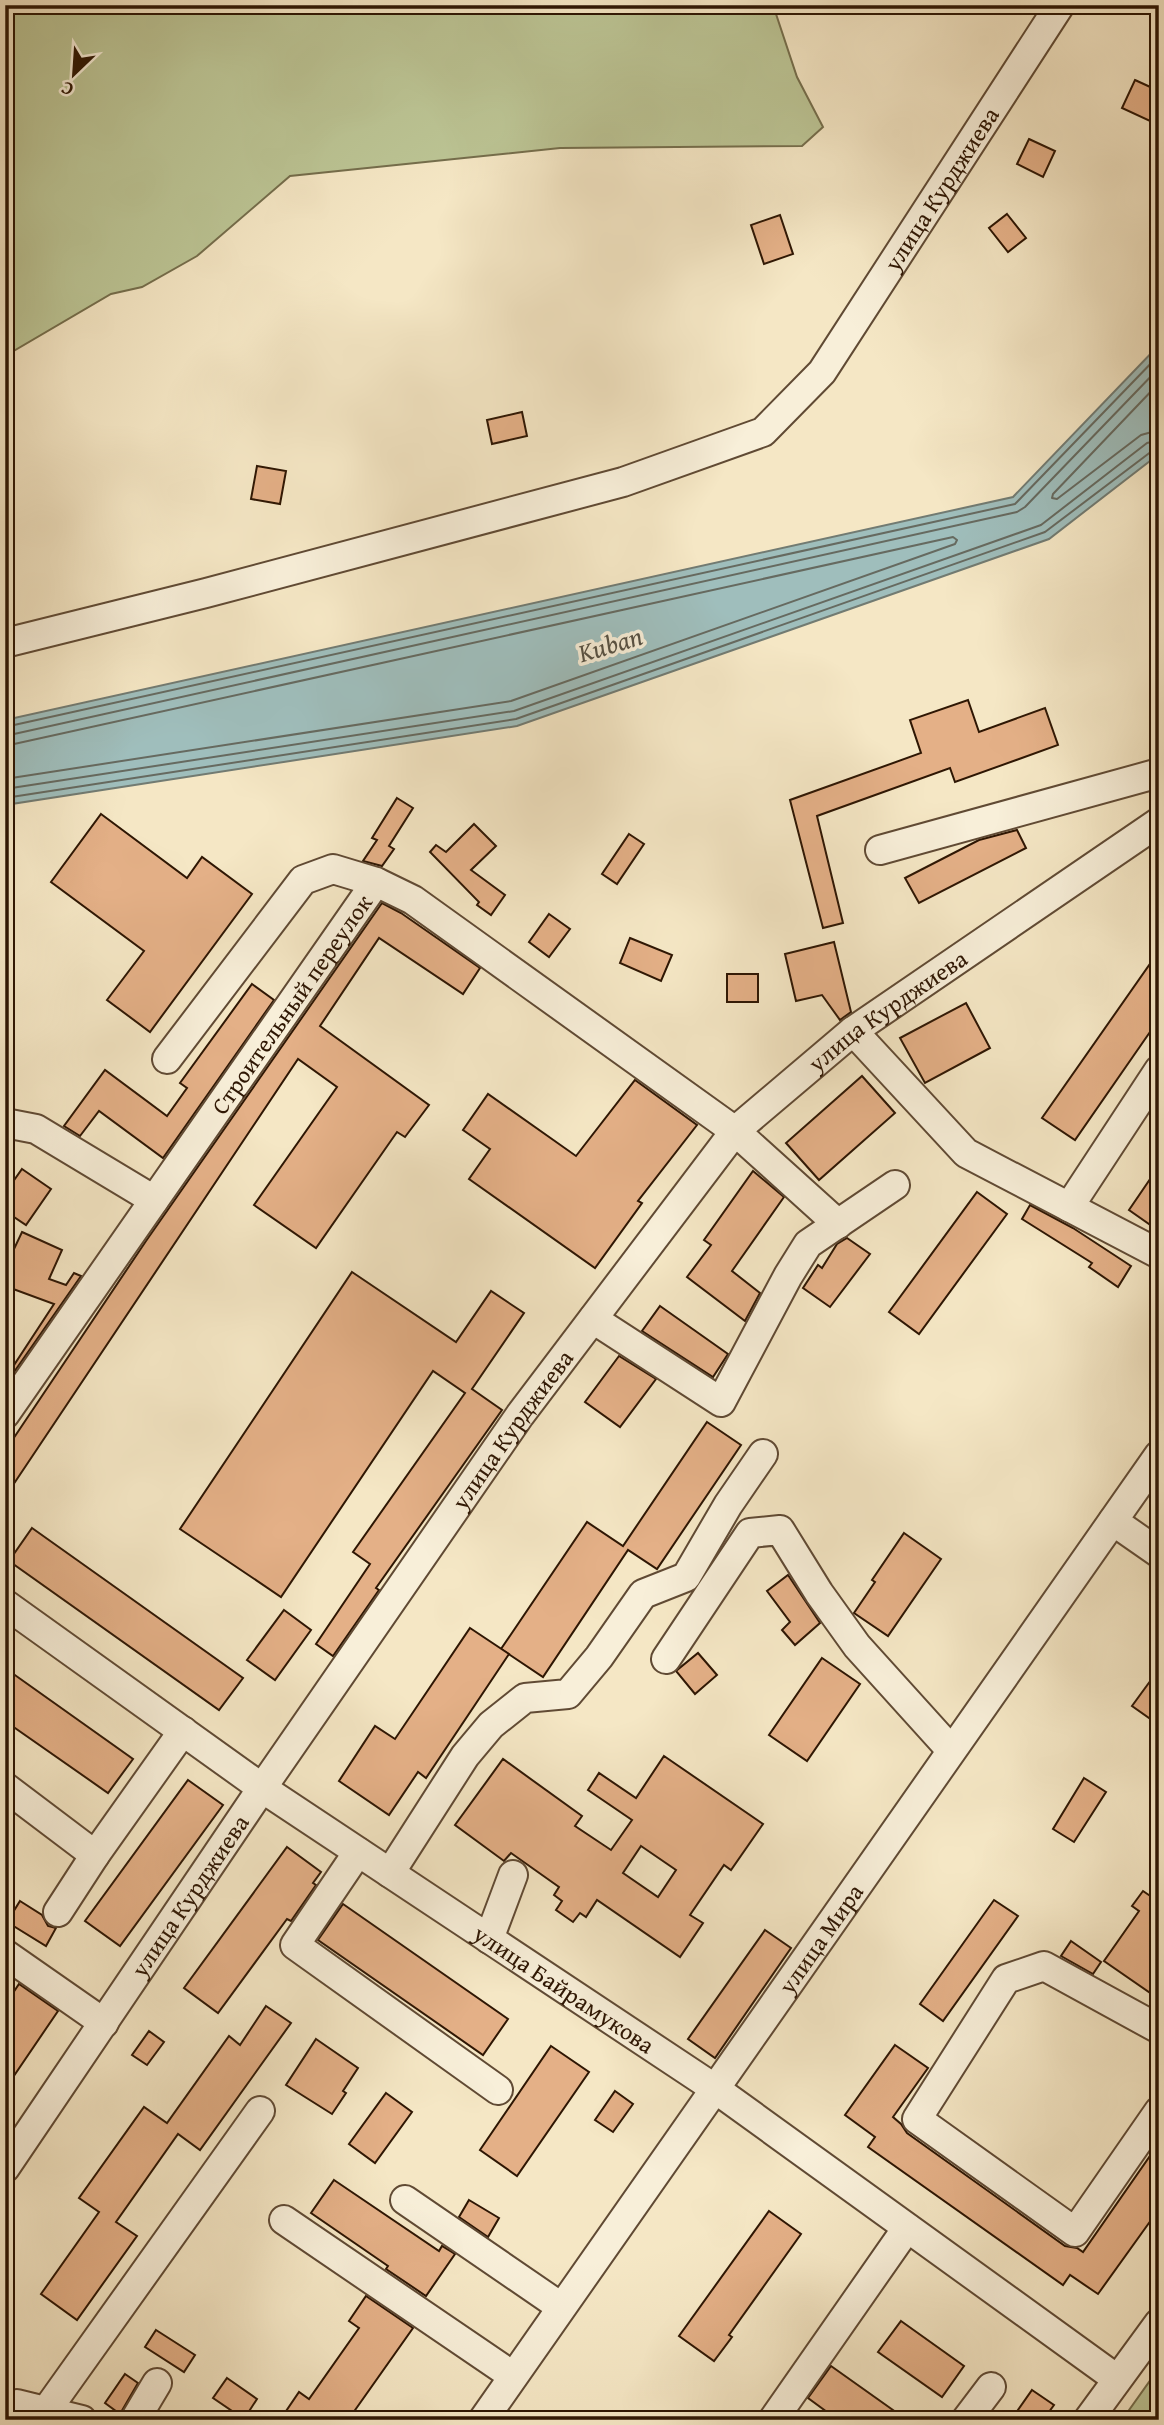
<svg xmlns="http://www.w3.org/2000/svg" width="1164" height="2425" font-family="'Gentium Book Plus',serif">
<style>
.green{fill:#bcc595;stroke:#756e4c;stroke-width:2}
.water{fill:#9fbebc;stroke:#727b72;stroke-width:2}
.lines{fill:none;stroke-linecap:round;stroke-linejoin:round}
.shore{stroke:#666a60;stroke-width:2}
.building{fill:#e4b087;stroke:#2e1603;stroke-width:2;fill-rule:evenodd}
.minor-casing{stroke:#604a34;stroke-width:32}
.minor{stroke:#f8efd9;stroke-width:28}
.labels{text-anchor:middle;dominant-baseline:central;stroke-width:7;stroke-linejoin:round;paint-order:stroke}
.street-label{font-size:24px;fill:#2e1603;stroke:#f8efd9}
.water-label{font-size:26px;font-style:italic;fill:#565144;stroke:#f8efd9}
</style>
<rect width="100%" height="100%" fill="#f5e7c5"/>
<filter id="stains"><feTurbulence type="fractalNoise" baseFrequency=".00286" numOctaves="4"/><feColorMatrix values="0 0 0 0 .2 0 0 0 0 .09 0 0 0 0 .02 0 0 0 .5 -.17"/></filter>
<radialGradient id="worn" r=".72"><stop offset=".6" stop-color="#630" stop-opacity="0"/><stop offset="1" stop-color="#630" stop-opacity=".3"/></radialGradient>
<g class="green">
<path d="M5 5H773L797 77 823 127 802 146 560 148 290 176 197 256 142 287 111 294 5 356Z"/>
<path d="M1159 2368V2420H1122Z"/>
</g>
<path class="water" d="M1159 345V454L1049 539 517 726 5 805V720L1013 497Z"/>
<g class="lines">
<g class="shore">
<path d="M1159 383 1053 494 1052 498 1057 499 1141 435 1159 430"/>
<path d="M5 727 1015 504 1159 355"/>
<path d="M5 736 1017 512 1025 507 1159 368"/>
<path d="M5 746 953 537 957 540 955 544 511 701 5 779"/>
<path d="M5 789 514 711 1041 525 1147 443 1159 440"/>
<path d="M5 798 516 719 1045 532 1152 451 1159 449"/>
</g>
</g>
<g class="building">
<path d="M1135 80 1159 91V103L1150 121 1122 108Z"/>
<path d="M1029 139 1055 151 1043 177 1017 164Z"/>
<path d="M1007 214 1026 238 1008 252 989 228Z"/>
<path d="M780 215 793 254 764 264 751 225Z"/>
<path d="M522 412 527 436 492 444 487 420Z"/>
<path d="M257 466 286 471 280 504 251 499Z"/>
<path d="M968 700 979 732 1045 708 1058 745 955 782 950 768 817 816 843 923 823 928 790 800 921 753 910 720Z"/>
<path d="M397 798 413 808 389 846 394 849 382 866 363 861 377 840 372 838Z"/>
<path d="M101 814 187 878 202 857 252 894 150 1032 107 1000 144 951 51 882Z"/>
<path d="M474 824 496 846 471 870 505 895 491 915 477 905 479 902 430 852 436 845 446 852Z"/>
<path d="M1017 830 1026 848 919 903 905 878 979 840Z"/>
<path d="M629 834 644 844 617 884 602 874Z"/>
<path d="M382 903 401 913 480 968 463 994 379 938 320 1026 429 1105 405 1137 397 1132 316 1248 254 1205 337 1087 298 1059 5 1497V1451L146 1241Z"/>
<path d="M549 914 570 929 549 957 529 942Z"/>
<path d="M630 938 672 955 661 981 620 963Z"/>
<path d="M834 942 851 1012 840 1020 822 995 796 1001 785 954Z"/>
<path d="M1159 951V1019L1075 1140 1042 1118Z"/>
<rect x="727" y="974" width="31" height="28"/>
<path d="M252 984 274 1000 163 1158 99 1111 80 1136 64 1126 105 1070 167 1116 187 1088 180 1083Z"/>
<path d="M966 1003 990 1048 925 1083 900 1038Z"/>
<path d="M862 1076 895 1113 819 1180 786 1143Z"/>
<path d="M635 1080 697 1125 638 1201 642 1203 595 1268 469 1179 490 1149 463 1130 488 1094 576 1156Z"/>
<path d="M1159 1166V1231L1129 1210Z"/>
<path d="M22 1169 51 1189 26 1225 5 1211V1193Z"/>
<path d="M753 1171 784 1197 732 1271 760 1293 745 1321 687 1277 711 1245 704 1240Z"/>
<path d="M977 1192 1007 1214 919 1334 889 1312Z"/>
<path d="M1030 1205 1073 1228 1131 1266 1118 1287 1089 1267 1092 1263 1022 1219Z"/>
<path d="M22 1232 62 1250 49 1279 66 1285 74 1273 81 1276 5 1385V1359L14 1365 54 1304 5 1286V1268Z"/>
<path d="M847 1238 870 1254 830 1307 803 1288 818 1265 822 1268 837 1244Z"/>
<path d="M352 1272 456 1342 491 1291 524 1313 472 1389 502 1410 376 1588 379 1590 333 1656 316 1644 370 1564 353 1552 465 1393 433 1371 281 1597 180 1529Z"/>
<path d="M660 1306 728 1354 713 1377 642 1331Z"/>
<path d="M619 1356 656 1379 620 1427 585 1402Z"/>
<path d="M707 1422 741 1445 657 1569 628 1550 543 1677 501 1649 587 1522 623 1546Z"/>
<path d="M32 1528 243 1678 219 1710 9 1561Z"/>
<path d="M904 1533 941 1559 888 1636 854 1613 875 1582 872 1580Z"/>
<path d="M788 1575 820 1623 795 1645 782 1630 790 1622 767 1591Z"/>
<path d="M284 1610 311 1630 275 1680 247 1660Z"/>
<path d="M470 1628 509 1654 426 1778 418 1772 389 1815 339 1781 375 1726 395 1739Z"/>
<path d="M698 1653 717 1675 695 1694 676 1671Z"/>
<path d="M822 1658 860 1684 807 1761 769 1735Z"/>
<path d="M5 1668 133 1759 108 1793 5 1721Z"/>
<path d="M1159 1669V1725L1132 1706Z"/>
<path d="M664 1756 763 1824 731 1870 724 1865 690 1915 703 1923 680 1957 597 1900 586 1917 580 1913 573 1922 556 1910 562 1901 554 1895 559 1887 511 1853 504 1861 455 1825 503 1759 582 1816 575 1826 611 1850 632 1820 588 1790 599 1773 636 1798ZM641 1846 676 1870 658 1897 623 1873Z"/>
<path d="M1084 1778 1106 1792 1074 1842 1053 1829Z"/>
<path d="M188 1780 223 1805 120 1946 85 1921Z"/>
<path d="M287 1847 321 1872 313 1883 316 1885 291 1921 287 1919 218 2013 184 1988Z"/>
<path d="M1143 1891 1159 1902V1999L1104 1961 1139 1911 1132 1906Z"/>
<path d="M994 1900 1018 1916 943 2021 920 2004Z"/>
<path d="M20 1901 42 1915 48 1926 56 1928 46 1946 7 1922Z"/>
<path d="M343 1904 508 2019 483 2055 318 1940Z"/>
<path d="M765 1930 791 1948 715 2058 688 2039Z"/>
<path d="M1071 1941 1101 1962 1093 1974 1061 1956Z"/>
<path d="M19 1984 58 2011 5 2089V2005Z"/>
<path d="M266 2006 291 2023 200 2150 178 2134 116 2222 137 2236 77 2320 41 2294 99 2212 79 2198 144 2107 167 2123 229 2036 240 2045Z"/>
<path d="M149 2031 164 2042 147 2065 132 2055Z"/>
<path d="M316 2039 358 2068 343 2091 346 2093 332 2114 286 2085Z"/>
<path d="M895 2045 928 2068 893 2117 901 2124 907 2133 1065 2246 1077 2248 1083 2252 1159 2143V2209L1098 2294 1070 2275 1063 2285 868 2147 875 2137 845 2115Z"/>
<path d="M551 2046 589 2072 517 2176 480 2150Z"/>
<path d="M615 2091 633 2104 613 2132 595 2120Z"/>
<path d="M386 2093 412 2112 375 2163 349 2144Z"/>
<path d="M334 2180 439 2251 442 2246 455 2254 426 2296 386 2269 388 2266 311 2213Z"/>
<path d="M469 2200 499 2218 488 2237 459 2217Z"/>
<path d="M769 2211 801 2234 729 2335 732 2337 714 2361 679 2336Z"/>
<path d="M366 2296 413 2328 348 2420H280L299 2392 309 2399 359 2328 349 2321Z"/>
<path d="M901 2321 964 2366 942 2397 878 2352Z"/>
<path d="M156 2330 195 2355 184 2372 145 2347Z"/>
<path d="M831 2366 907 2420H838L808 2398Z"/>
<path d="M125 2374 138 2383 120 2414 105 2403Z"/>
<path d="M227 2378 257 2399 244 2419 213 2398Z"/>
<path d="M1032 2390 1054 2405 1043 2420H1011Z"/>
</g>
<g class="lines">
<g class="minor-casing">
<g id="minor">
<path id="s1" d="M5 643 206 593 623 482 763 432 822 372 1060 5"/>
<path d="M880 850 1159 773"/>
<path d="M853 1031 966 1153 1159 1254"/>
<path d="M167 1059 303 880 333 869 376 882 413 900 735 1131 838 1224"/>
<path d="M5 1123 36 1129 154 1200"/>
<path d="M1069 1207 1159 1070"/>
<path d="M593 1319 721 1402 788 1276 808 1244 895 1185"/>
<path id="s2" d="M5 1414 376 882"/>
<path d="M1113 1521 1159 1553"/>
<path id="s3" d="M5 1604 262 1788 714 2088 1117 2379"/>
<path d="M666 1659 750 1533 780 1530 819 1593 857 1646 951 1750"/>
<path d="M5 1787 95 1855 183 1731"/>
<path d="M358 1852 295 1945 498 2090"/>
<path d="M390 1873 465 1756 491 1725 525 1698 568 1694 599 1657 643 1594 686 1577 728 1505 763 1454"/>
<path d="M58 1912 95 1855"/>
<path d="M489 1939 513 1875"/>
<path d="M5 1954 104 2023"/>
<path d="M1159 2029 1044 1966 1006 1979 917 2119 1075 2232 1159 2111"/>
<path id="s4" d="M5 2168 262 1788 520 1415 735 1131 853 1031 1159 822"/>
<path d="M405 2200 561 2307"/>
<path d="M284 2220 513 2376"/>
<path d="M17 2404 82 2420"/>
<path d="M46 2411 260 2111"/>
<path d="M135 2420 157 2383"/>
<path id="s5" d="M483 2420 1159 1455"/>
<path d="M773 2420 907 2228"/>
<path d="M966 2420 991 2387"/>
<path d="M1088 2420 1159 2323"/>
</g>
</g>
<use href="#minor" class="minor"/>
</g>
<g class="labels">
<g class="street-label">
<text stroke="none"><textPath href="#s1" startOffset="1090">улица Курджиева</textPath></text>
<text stroke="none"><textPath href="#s2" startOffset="500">Строительный переулок</textPath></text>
<text stroke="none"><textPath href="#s4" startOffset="1463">улица Курджиева</textPath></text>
<text stroke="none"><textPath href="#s4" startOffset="896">улица Курджиева</textPath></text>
<text stroke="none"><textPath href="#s4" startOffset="329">улица Курджиева</textPath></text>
<text stroke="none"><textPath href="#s5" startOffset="588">улица Мира</textPath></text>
<text stroke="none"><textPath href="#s3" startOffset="679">улица Байрамукова</textPath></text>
</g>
<g class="water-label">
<text transform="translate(610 644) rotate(-17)">Kuban</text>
</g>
</g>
<rect width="1164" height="2425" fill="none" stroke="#f5e7c5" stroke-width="28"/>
<rect x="7" y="7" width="1150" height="2411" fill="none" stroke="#2e1603" stroke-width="3.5"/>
<rect x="14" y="14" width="1136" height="2397" fill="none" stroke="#2e1603" stroke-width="2"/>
<g transform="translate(74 74) rotate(205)" stroke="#f8efd9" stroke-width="5" paint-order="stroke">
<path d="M0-5L12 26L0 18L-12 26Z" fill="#2e1603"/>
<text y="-10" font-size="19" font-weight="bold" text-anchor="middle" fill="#2e1603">С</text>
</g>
<rect width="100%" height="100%" filter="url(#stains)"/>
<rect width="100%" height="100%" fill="url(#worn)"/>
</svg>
